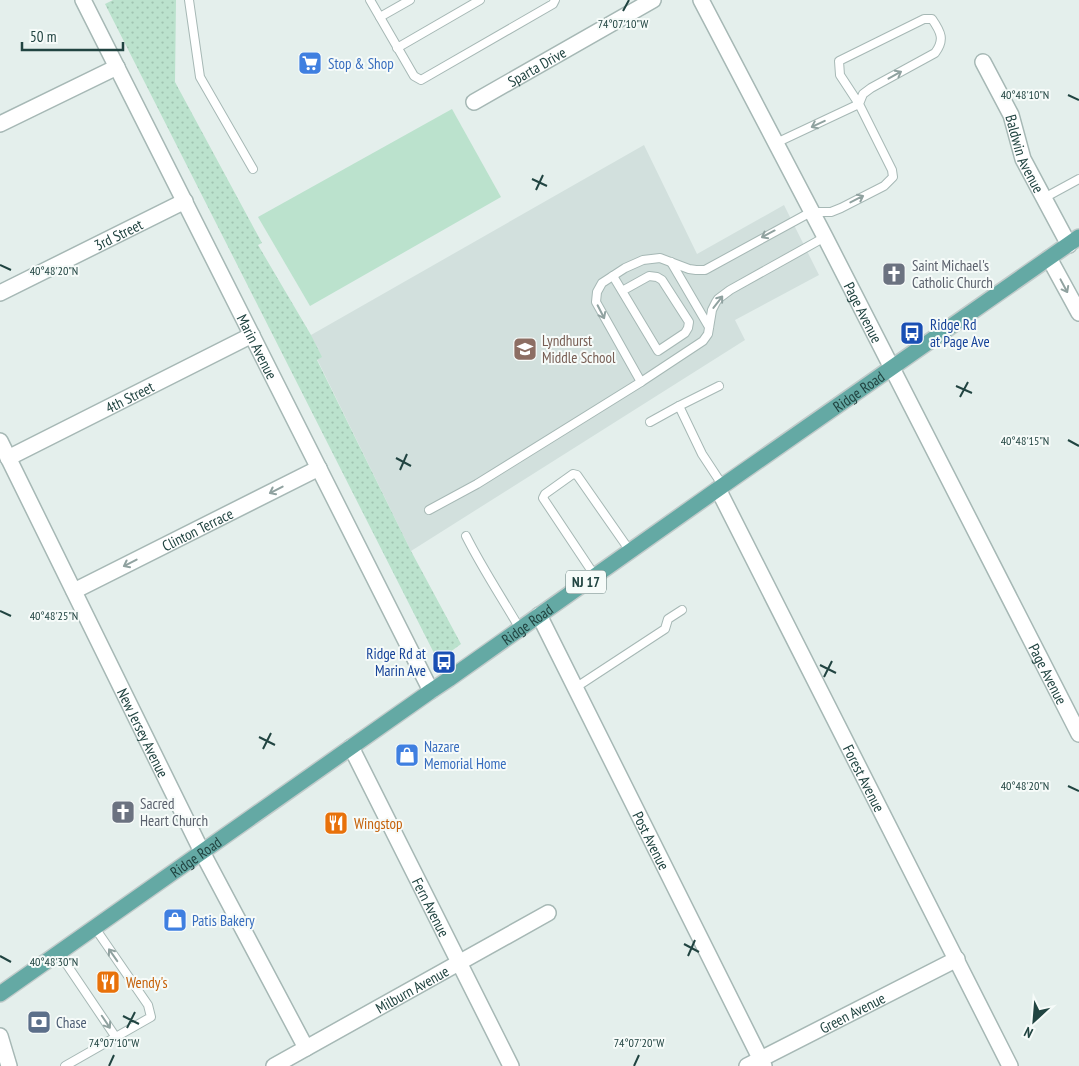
<svg xmlns="http://www.w3.org/2000/svg" width="1079" height="1066" font-family="'PT Sans Narrow',sans-serif">
<style>
.built{fill:#d2e0dd}
.green{fill:url(#green-dots)}
.pitch{fill:#bbe2cd}
.lines{fill:none;stroke-linecap:round;stroke-linejoin:round}
.service-casing{stroke:#a6b8b5;stroke-width:10}
.minor-casing{stroke:#a6b8b5;stroke-width:18}
.primary-casing{stroke:#c1cbca;stroke-width:18}
.service{stroke:#fff;stroke-width:8}
.minor{stroke:#fff;stroke-width:15}
.primary{stroke:#64a9a4;stroke-width:15}
.oneway{stroke:#90a2a0}
.ticks{fill:none;stroke:#214441;stroke-width:2}
.labels{text-anchor:middle;dominant-baseline:central;stroke-width:4;stroke-linejoin:round;paint-order:stroke}
.shield{fill:#f6fbf9;stroke:#617b78;stroke-width:1}
.shield-label{font-size:14px;font-weight:bold;fill:#214441}
.shop-label{font-size:15px;fill:#366cbe;stroke:#f6fbf9;text-anchor:start}
.street-label{font-size:15px;fill:#214441;stroke:#f6fbf9}
.worship-label{font-size:15px;fill:#5b616d;stroke:#f6fbf9;text-anchor:start}
.transit-label{font-size:15px;fill:#164399;stroke:#f6fbf9;text-anchor:start}
.education-label{font-size:15px;fill:#785e54;stroke:#f6fbf9;text-anchor:start}
.food-label{font-size:15px;fill:#c56008;stroke:#f6fbf9;text-anchor:start}
.service-label{font-size:15px;fill:#4e5e75;stroke:#f6fbf9;text-anchor:start}
.ticks-label{font-size:12px;text-anchor:middle;fill:#214441;stroke:#f6fbf9;stroke-width:4;stroke-linejoin:round;paint-order:stroke}
</style>
<defs>
<pattern id="green-dots" width="8" height="8" patternUnits="userSpaceOnUse" patternTransform="scale(1.25)"><rect width="8" height="8" fill="#bbe2cd"/><path d="M2 2h.1M6 6h.1" fill="none" stroke="#a0c3b1" stroke-width="1.8" stroke-linecap="round"/></pattern>
</defs>
<rect width="100%" height="100%" fill="#e4efec"/>
<path class="built" d="M644 145 697 254 784 205 819 275 735 320 745 340 411 551 317 359 311 335Z"/>
<path class="green" d="M113 0H176L175 82 262 243 258 245 311 335 322 357 317 360 411 551 461 644 438 661 105 4Z"/>
<path class="pitch" d="M452 109 501 197 310 306 258 217Z"/>
<g class="lines">
<g class="service-casing">
<g id="service">
<path d="M189 0 200 77 253 169"/>
<path d="M370 0 414 76 421 80 553 4 555 0"/>
<path d="M380 17 410 0"/>
<path d="M397 48 480 0"/>
<path d="M776 143 859 104 863 94 871 88 935 53C945 40 941 32 932 19H924L839 61 840 75 859 104 892 170 893 177 884 186 841 208 831 212H811L705 270H696L689 269 660 258 643 260 625 268 602 283 597 292 596 302 641 382 703 341 708 334 712 310 716 302 718 299 730 290 825 237"/>
<path d="M1044 198 1079 179"/>
<path d="M671 262 709 327"/>
<path d="M613 276 658 351 685 333 688 328 689 322 662 280 657 277 649 276 622 291"/>
<path d="M679 406 719 386"/>
<path d="M650 422 679 406 702 454 723 486"/>
<path d="M429 510 477 484 641 382"/>
<path d="M466 536C482 568 502 598 520 629"/>
<path d="M595 576 543 498 545 494 573 474 577 475 630 551"/>
<path d="M575 688 665 629 668 619 682 610"/>
<path d="M59 953 115 1036"/>
<path d="M65 1066 151 1017 148 1005 95 928"/>
</g>
</g>
<g class="minor-casing">
<g id="minor">
<path id="s1" d="M83 0 431 691"/>
<path id="s2" d="M701 0 825 237 1079 734"/>
<path id="s3" d="M983 62 1011 115 1023 159 1069 245"/>
<path id="s4" d="M474 102 653 0"/>
<path d="M0 124 117 67"/>
<path d="M1049 258 1079 313"/>
<path id="s5" d="M0 293 185 201"/>
<path id="s6" d="M0 441 202 852 306 1048"/>
<path id="s7" d="M8 458 252 335"/>
<path id="s8" d="M718 489 1010 1066"/>
<path id="s9" d="M74 591 319 468"/>
<path id="s10" d="M539 615 764 1066"/>
<path id="s11" d="M351 747 511 1066"/>
<path d="M0 1036 9 1066"/>
<path id="s12" d="M274 1066 548 913"/>
<path id="s13" d="M747 1066 957 959"/>
</g>
</g>
<g class="primary-casing">
<g id="primary">
<path id="s14" d="M0 994 431 691 449 679 718 489 1079 237"/>
</g>
</g>
<use href="#service" class="service"/>
<use href="#minor" class="minor"/>
<use href="#primary" class="primary"/>
</g>
<defs><path id="oneway-shaft" d="M-6 0H5M1.5-3L5.5 0L1.5 3" fill="none" stroke-width="1.6" stroke-linecap="round" stroke-linejoin="round" transform="scale(1.25)"/></defs>
<g class="oneway">
<use href="#oneway-shaft" transform="translate(895 75) rotate(-29)"/>
<use href="#oneway-shaft" transform="translate(818 124) rotate(155)"/>
<use href="#oneway-shaft" transform="translate(857 199) rotate(-27)"/>
<use href="#oneway-shaft" transform="translate(768 234) rotate(152)"/>
<use href="#oneway-shaft" transform="translate(1064 286) rotate(62)"/>
<use href="#oneway-shaft" transform="translate(718 302) rotate(-52)"/>
<use href="#oneway-shaft" transform="translate(601 312) rotate(63)"/>
<use href="#oneway-shaft" transform="translate(276 490) rotate(153)"/>
<use href="#oneway-shaft" transform="translate(130 563) rotate(153)"/>
<use href="#oneway-shaft" transform="translate(113 955) rotate(-125)"/>
<use href="#oneway-shaft" transform="translate(106 1022) rotate(56)"/>
</g>
<path class="ticks" d="M623 11 629 0M1068 95 1079 100M532 179 547 186M536 190 543 175M0 265 11 270M956 386 972 393M960 397 968 382M1068 440 1079 446M396 458 411 466M400 470 407 454M0 611 11 616M820 665 836 673M824 677 832 661M259 737 275 745M263 749 271 733M1068 786 1079 791M684 944 699 952M0 956 11 962M688 956 695 940M123 1016 139 1024M127 1028 135 1012M109 1066 114 1055M634 1066 639 1055"/>
<defs>
<g id="supermarket-square" transform="scale(1.25)"><rect x="-9" y="-9" width="18" height="18" rx="4" fill="#3f7fe0" stroke="#f6fbf9"/><path d="M-6-5.5h2.5l.6 2H6L4.5 2H-2.5L-4.4-4H-6ZM-1.5 3.2a1.3 1.3 0 1 0 .1 0ZM3 3.2a1.3 1.3 0 1 0 .1 0Z" fill="#fff"/></g>
<g id="church-square" transform="scale(1.25)"><rect x="-9" y="-9" width="18" height="18" rx="4" fill="#6b7280" stroke="#f6fbf9"/><path d="M-1.2-6h2.4v3.5h3.3v2.4h-3.3V6h-2.4V-.1h-3.3v-2.4h3.3Z" fill="#fff"/></g>
<g id="bus-square" transform="scale(1.25)"><rect x="-9" y="-9" width="18" height="18" rx="4" fill="#1a4fb4" stroke="#f6fbf9"/><path d="M-5-6H5V4H4V6H2V4H-2V6H-4V4H-5ZM-3.5-4V0h7V-4ZM-3.5 1.2v1.5H-2V1.2ZM2 1.2v1.5H3.5V1.2Z" fill="#fff"/></g>
<g id="school-square" transform="scale(1.25)"><rect x="-9" y="-9" width="18" height="18" rx="4" fill="#8d6e63" stroke="#f6fbf9"/><path d="M0-5L7-2L0 1L-7-2ZM-4 1L0 2.5L4 1V4Q0 6-4 4Z" fill="#fff"/></g>
<g id="shop-square" transform="scale(1.25)"><rect x="-9" y="-9" width="18" height="18" rx="4" fill="#3f7fe0" stroke="#f6fbf9"/><path d="M-5-2.5h2.3a2.7 3.5 0 0 1 5.4 0H5L5.5 6h-11ZM-1.5-2.5h3a1.5 2.3 0 0 0-3 0Z" fill="#fff"/></g>
<g id="restaurant-square" transform="scale(1.25)"><rect x="-9" y="-9" width="18" height="18" rx="4" fill="#e8710a" stroke="#f6fbf9"/><path d="M-5-6h1v4h1v-4h1v4h1v-4h1v5L-1.5 .5V6h-2V.5L-5-1ZM5-6V6H3V1.5H1.5Q1.5-4 5-6Z" fill="#fff"/></g>
<g id="bank-square" transform="scale(1.25)"><rect x="-9" y="-9" width="18" height="18" rx="4" fill="#5c6f8a" stroke="#f6fbf9"/><path d="M-6-4H6V4H-6ZM0-2.3a2.3 2.3 0 1 0 0 4.6a2.3 2.3 0 1 0 0-4.6Z" fill="#fff"/></g>
</defs>
<g fill-rule="evenodd">
<use href="#supermarket-square" x="310" y="63"/>
<use href="#church-square" x="894" y="274"/>
<use href="#bus-square" x="912" y="333"/>
<use href="#school-square" x="525" y="349"/>
<use href="#bus-square" x="444" y="662"/>
<use href="#shop-square" x="407" y="755"/>
<use href="#church-square" x="123" y="812"/>
<use href="#restaurant-square" x="336" y="823"/>
<use href="#shop-square" x="175" y="920"/>
<use href="#restaurant-square" x="108" y="982"/>
<use href="#bank-square" x="39" y="1022"/>
</g>
<g class="labels">
<rect class="shield" x="566" y="570.5" width="40" height="23" rx="4"/>
<g class="shield-label">
<text x="586" y="582">NJ 17</text>
</g>
<g class="shop-label">
<text x="328" y="63">Stop &amp; Shop</text>
<text x="424" y="746">Nazare<tspan x="424" dy="17">Memorial Home</tspan></text>
<text x="192" y="920">Patis Bakery</text>
</g>
<g class="street-label">
<text stroke="none"><textPath href="#s4" startOffset="72">Sparta Drive</textPath></text>
<text stroke="none"><textPath href="#s3" startOffset="101">Baldwin Avenue</textPath></text>
<text stroke="none"><textPath href="#s5" startOffset="132">3rd Street</textPath></text>
<text stroke="none"><textPath href="#s2" startOffset="352">Page Avenue</textPath></text>
<text stroke="none"><textPath href="#s1" startOffset="388">Marin Avenue</textPath></text>
<text stroke="none"><textPath href="#s14" startOffset="1049">Ridge Road</textPath></text>
<text stroke="none"><textPath href="#s7" startOffset="136">4th Street</textPath></text>
<text stroke="none"><textPath href="#s9" startOffset="138">Clinton Terrace</textPath></text>
<text stroke="none"><textPath href="#s14" startOffset="644">Ridge Road</textPath></text>
<text stroke="none"><textPath href="#s2" startOffset="758">Page Avenue</textPath></text>
<text stroke="none"><textPath href="#s6" startOffset="325">New Jersey Avenue</textPath></text>
<text stroke="none"><textPath href="#s8" startOffset="324">Forest Avenue</textPath></text>
<text stroke="none"><textPath href="#s10" startOffset="252">Post Avenue</textPath></text>
<text stroke="none"><textPath href="#s14" startOffset="239">Ridge Road</textPath></text>
<text stroke="none"><textPath href="#s11" startOffset="179">Fern Avenue</textPath></text>
<text stroke="none"><textPath href="#s12" startOffset="158">Milburn Avenue</textPath></text>
<text stroke="none"><textPath href="#s13" startOffset="118">Green Avenue</textPath></text>
</g>
<g class="worship-label">
<text x="912" y="265">Saint Michael's<tspan x="912" dy="17">Catholic Church</tspan></text>
<text x="140" y="803">Sacred<tspan x="140" dy="17">Heart Church</tspan></text>
</g>
<g class="transit-label">
<text x="930" y="324">Ridge Rd<tspan x="930" dy="17">at Page Ave</tspan></text>
<text x="426" y="653" text-anchor="end">Ridge Rd at<tspan x="426" dy="17">Marin Ave</tspan></text>
</g>
<g class="education-label">
<text x="542" y="340">Lyndhurst<tspan x="542" dy="17">Middle School</tspan></text>
</g>
<g class="food-label">
<text x="354" y="823">Wingstop</text>
<text x="126" y="982">Wendy's</text>
</g>
<g class="service-label">
<text x="56" y="1022">Chase</text>
</g>
</g>
<g class="ticks-label">
<text x="623" y="28">74°07'10"W</text>
<text x="1025" y="99">40°48'10"N</text>
<text x="54" y="275">40°48'20"N</text>
<text x="1025" y="445">40°48'15"N</text>
<text x="54" y="620">40°48'25"N</text>
<text x="1025" y="790">40°48'20"N</text>
<text x="54" y="966">40°48'30"N</text>
<text x="114" y="1047">74°07'10"W</text>
<text x="639" y="1047">74°07'20"W</text>
</g>
<g transform="translate(1034 1021) rotate(206)" stroke="#f6fbf9" stroke-width="4" paint-order="stroke">
<path d="M0-4L9 19L0 12L-9 19Z" fill="#214441"/>
<text y="-8" font-size="14" font-weight="bold" text-anchor="middle" fill="#214441">N</text>
</g>
<path d="M22 42v8h101v-8" fill="none" stroke="#214441" stroke-width="2.5"/>
<text x="30" y="42" font-size="15" fill="#214441" stroke="#f6fbf9" stroke-width="4" paint-order="stroke">50 m</text>
</svg>
